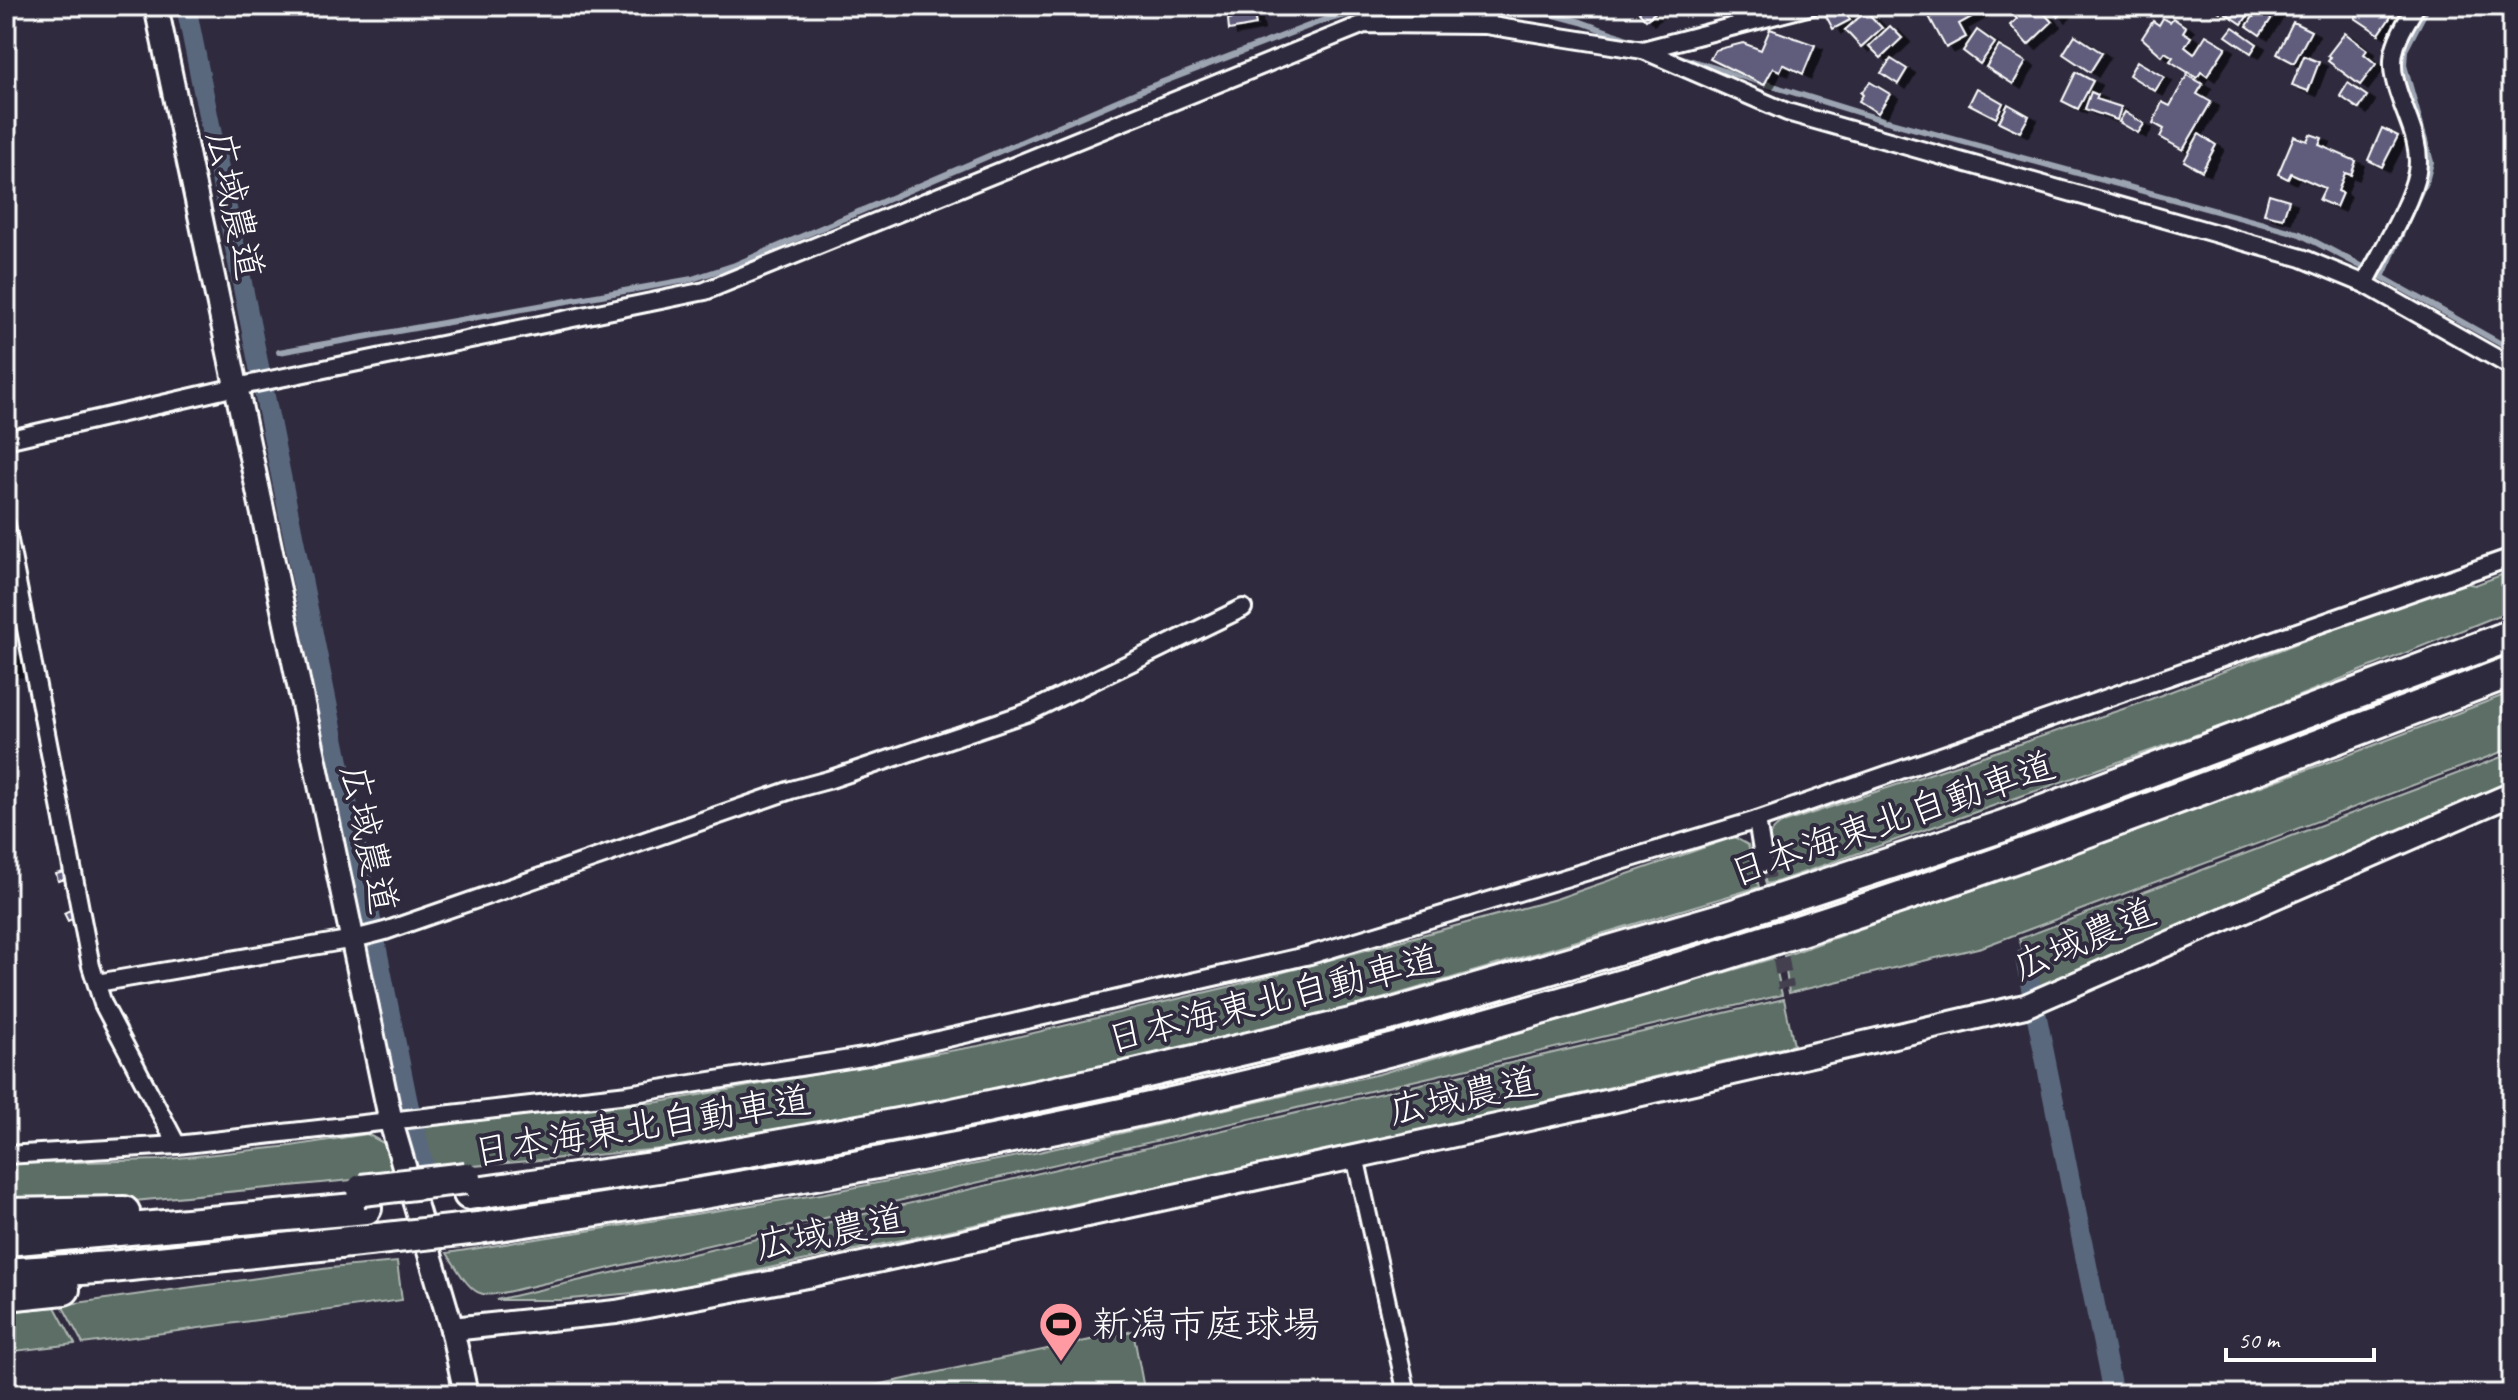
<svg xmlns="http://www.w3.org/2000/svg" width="2518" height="1400" font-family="Caveat,'Klee One',sans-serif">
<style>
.green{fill:#5c6e66;stroke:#aeb6b2;stroke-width:2}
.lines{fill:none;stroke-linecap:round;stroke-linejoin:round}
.stream{stroke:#9ca4b2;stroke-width:6}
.canal{stroke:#5a677e;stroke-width:20}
.building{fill:#605d7b;stroke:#fff;stroke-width:2;filter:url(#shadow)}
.minor-tunnel{stroke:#443f50;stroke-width:16;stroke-dasharray:16 8;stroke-linecap:butt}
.minor-casing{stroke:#fff;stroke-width:22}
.tertiary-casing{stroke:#fff;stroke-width:28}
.motorway-casing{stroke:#fff;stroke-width:36}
.minor{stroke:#2f2a3d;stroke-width:16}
.tertiary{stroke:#2f2a3d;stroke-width:22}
.motorway{stroke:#2f2a3d;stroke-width:30}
.motorway-bridge-casing{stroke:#fff;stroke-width:36;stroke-linecap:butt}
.motorway-bridge{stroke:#2f2a3d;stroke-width:30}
.labels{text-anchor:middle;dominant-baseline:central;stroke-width:8;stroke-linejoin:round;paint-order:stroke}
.street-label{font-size:38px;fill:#fff;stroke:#2f2a3d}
.poi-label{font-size:38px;fill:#fff;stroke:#2f2a3d;text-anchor:start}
</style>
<defs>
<filter id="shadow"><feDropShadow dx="8" dy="4.5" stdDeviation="0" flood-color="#0009"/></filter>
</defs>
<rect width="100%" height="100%" fill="#2f2a3d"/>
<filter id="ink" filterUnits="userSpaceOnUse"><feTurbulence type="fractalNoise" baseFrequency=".0125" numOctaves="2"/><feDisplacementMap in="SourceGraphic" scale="16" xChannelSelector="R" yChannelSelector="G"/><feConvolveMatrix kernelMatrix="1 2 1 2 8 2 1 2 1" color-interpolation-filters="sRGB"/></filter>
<g filter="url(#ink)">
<g class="green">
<path d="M2512 571V610L2241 719 1779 881 1766 884C1759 860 1761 836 1783 823L2135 705 2458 582 2475 585Z"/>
<path d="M2512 692V748L1982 947 1789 993 1784 956 2351 754Z"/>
<path d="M2512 753V785L2038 990 2019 939Z"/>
<path d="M1734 837 1748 845 1759 887 1307 1021 844 1121 704 1145 419 1171 408 1139 409 1132 417 1125 434 1122 659 1102 978 1046 1228 987 1556 899Z"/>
<path d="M1774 958 1782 995 533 1286C477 1298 479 1305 447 1253L815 1195 1039 1152 1379 1074Z"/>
<path d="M1784 999 1794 1045 1389 1138 664 1290 560 1300H496Z"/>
<path d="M367 1134 387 1145 393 1176 93 1205 6 1203V1164L159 1160 291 1146Z"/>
<path d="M397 1262 402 1300 83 1344 62 1305 330 1268Z"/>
<path d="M55 1307 75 1344 6 1352V1312Z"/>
<path d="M1133 1331 1145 1394H834Z"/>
</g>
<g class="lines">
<g class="stream">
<path d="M1521 6 1581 22 1636 42"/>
<path d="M1673 55 1876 118 2300 234 2382 277 2512 350"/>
<path d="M2382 277 2427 178 2431 162 2404 65 2405 50 2428 6"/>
<path d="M279 352 692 279 735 265 1147 88 1319 22 1378 6 1435 10 1470 6"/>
</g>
<g class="canal">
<path d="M186 6 408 1103 423 1163"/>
<path d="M2025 958 2113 1394"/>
</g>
</g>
<g class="building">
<path d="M1230 6H1263L1232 13Z"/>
<path d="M1634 6H1663L1646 20Z"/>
<path d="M1725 6H1745L1747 10 1728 15Z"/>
<path d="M1842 6 1850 20 1833 29 1826 16Z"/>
<path d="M1935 6H1982L1984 10 1959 24 1966 37 1946 48 1926 11Z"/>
<path d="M2006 6H2043L2040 9 2052 22 2028 45 2010 25 2017 19Z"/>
<path d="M2048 6H2070L2058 17Z"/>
<path d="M2210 6H2254L2242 24 2221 10 2220 12Z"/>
<path d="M2260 6H2280L2260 35 2247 26Z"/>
<path d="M2363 6H2378L2392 15 2379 34 2355 18Z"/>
<path d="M1866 11 1882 28 1861 47 1845 30Z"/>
<path d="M1254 15 1256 25 1229 30 1228 19Z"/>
<path d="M2163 18 2170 22 2173 18 2186 27 2183 32 2191 37 2185 47 2194 54 2206 35 2226 47 2207 76 2201 72 2197 78 2170 61 2173 57 2165 52 2162 56 2142 38 2153 21 2159 25Z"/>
<path d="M2293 22 2311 31 2294 63 2277 54Z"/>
<path d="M1890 26 1902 38 1881 58 1869 46Z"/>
<path d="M2233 27 2257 44 2251 53 2226 36Z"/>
<path d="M1770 29 1815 45 1803 74 1783 64 1780 71 1773 68 1764 85 1710 59 1715 50 1743 43 1761 50Z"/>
<path d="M1977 30 1995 43 1980 64 1963 51Z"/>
<path d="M2345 33 2367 50 2364 54 2376 64 2360 85 2328 61 2331 57 2328 55Z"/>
<path d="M2075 35 2102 53 2090 72 2063 54Z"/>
<path d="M1999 46 2026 62 2013 84 1986 67Z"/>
<path d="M2304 56 2319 62 2308 91 2292 85Z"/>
<path d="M1891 59 1907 69 1898 84 1881 73Z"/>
<path d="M2137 61 2164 77 2155 91 2129 75Z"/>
<path d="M2076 72 2093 81 2078 109 2062 101Z"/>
<path d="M2187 75 2203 84 2197 94 2211 102 2183 150 2160 137 2164 129 2153 123 2162 102 2170 106Z"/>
<path d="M1870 82 1890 94 1878 113 1859 101 1863 95 1861 93Z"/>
<path d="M2348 83 2367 96 2359 109 2340 96Z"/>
<path d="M1977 88 2003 103 1996 118 1969 104Z"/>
<path d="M2091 92 2098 95 2096 99 2121 107 2117 120 2085 109Z"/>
<path d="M2008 104 2029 116 2020 132 1999 122Z"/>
<path d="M2125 112 2144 124 2138 133 2119 122Z"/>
<path d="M2382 128 2398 136 2382 167 2368 160Z"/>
<path d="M2199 134 2216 145 2202 171 2184 161Z"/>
<path d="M2310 134 2322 138 2319 145 2356 161 2351 175 2345 173 2338 191 2342 193 2336 207 2319 200 2325 188 2291 173 2288 179 2278 174 2294 136 2307 141Z"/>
<path d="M2269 194 2289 200 2283 218 2264 214Z"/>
<path d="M13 652 14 672H6V653Z"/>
<path d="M68 871 70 878 58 881 56 874Z"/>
<path d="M74 908 78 916 68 921 64 913Z"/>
</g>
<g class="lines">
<path class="minor-tunnel" d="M1764 863 1786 988"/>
<g class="minor-casing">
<g id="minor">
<path d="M1486 25 1490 6"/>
<path d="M1643 50 1811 6"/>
<path d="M2365 284C2380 253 2411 205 2417 172 2425 128 2381 87 2396 45 2400 31 2409 18 2416 6"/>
<path d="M6 440 236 387 705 291 1364 24 1486 25 1643 50 1787 112 2302 258 2365 284 2512 367"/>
<path d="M6 525 91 966 103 1004 177 1145"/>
<path d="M1757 820 1764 863"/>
<path d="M97 983 354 939 385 931 791 790 828 780 1029 712 1243 608"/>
<path d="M6 1155 177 1145 628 1094 869 1056 1310 955 1757 820 2512 557"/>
<path d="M1355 1156 1407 1394"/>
</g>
</g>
<g class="tertiary-casing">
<g id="tertiary">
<path d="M156 6 391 1122 452 1329 466 1394"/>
<path d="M452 1329 616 1312 807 1276 1611 1101 2025 1006 2512 794"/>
</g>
</g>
<g class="motorway-casing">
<g id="motorway">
<path d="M469 1194 659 1167 948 1115 1122 1078 1393 1014 1724 918 2003 826 2512 635"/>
<path d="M6 1214 124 1212"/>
<path d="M478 1228C786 1183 1094 1128 1395 1049 1556 1006 1716 959 1874 906 2089 834 2300 752 2512 671"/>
<path d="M6 1240 366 1208"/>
<path d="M6 1274 111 1267 378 1239"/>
<path d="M6 1295 64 1289"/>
</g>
</g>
<use href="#minor" class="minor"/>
<use href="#tertiary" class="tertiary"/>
<use href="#motorway" class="motorway"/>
<g class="motorway-bridge-casing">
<g id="motorway-bridge">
<path d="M362 1190 466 1178"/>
<path d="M378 1239 478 1228"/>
</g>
</g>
<use href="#motorway-bridge" class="motorway-bridge"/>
</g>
</g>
<defs>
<g id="stadium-pin" transform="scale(2.3)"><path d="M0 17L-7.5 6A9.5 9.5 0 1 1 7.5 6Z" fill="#ff9aa2" stroke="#2f2a3d"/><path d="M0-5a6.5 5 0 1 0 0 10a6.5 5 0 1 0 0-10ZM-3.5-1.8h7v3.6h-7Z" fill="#111"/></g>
</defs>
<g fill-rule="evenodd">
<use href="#stadium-pin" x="1061" y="1324"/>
</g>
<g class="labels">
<g class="street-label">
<text transform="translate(235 205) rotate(78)">広域農道</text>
<text transform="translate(1892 819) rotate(-19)">日本海東北自動車道</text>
<text transform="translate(369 839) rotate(78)">広域農道</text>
<text transform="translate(2084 939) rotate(-23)">広域農道</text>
<text transform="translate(1273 999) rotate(-14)">日本海東北自動車道</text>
<text transform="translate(1463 1096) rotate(-12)">広域農道</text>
<text transform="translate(642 1126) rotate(-9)">日本海東北自動車道</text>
<text transform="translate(830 1232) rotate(-11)">広域農道</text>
</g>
<g class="poi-label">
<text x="1092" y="1324">新潟市庭球場</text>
</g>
</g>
<rect width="2518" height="1400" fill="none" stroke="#2f2a3d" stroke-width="32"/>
<rect x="16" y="16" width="2486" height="1368" fill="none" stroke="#fff" stroke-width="3" filter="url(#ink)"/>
<path d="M2226 1348v12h148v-12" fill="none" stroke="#ffffff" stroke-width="4"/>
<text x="2238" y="1348" font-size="24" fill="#ffffff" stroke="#2f2a3d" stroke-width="6" paint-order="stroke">50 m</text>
</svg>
